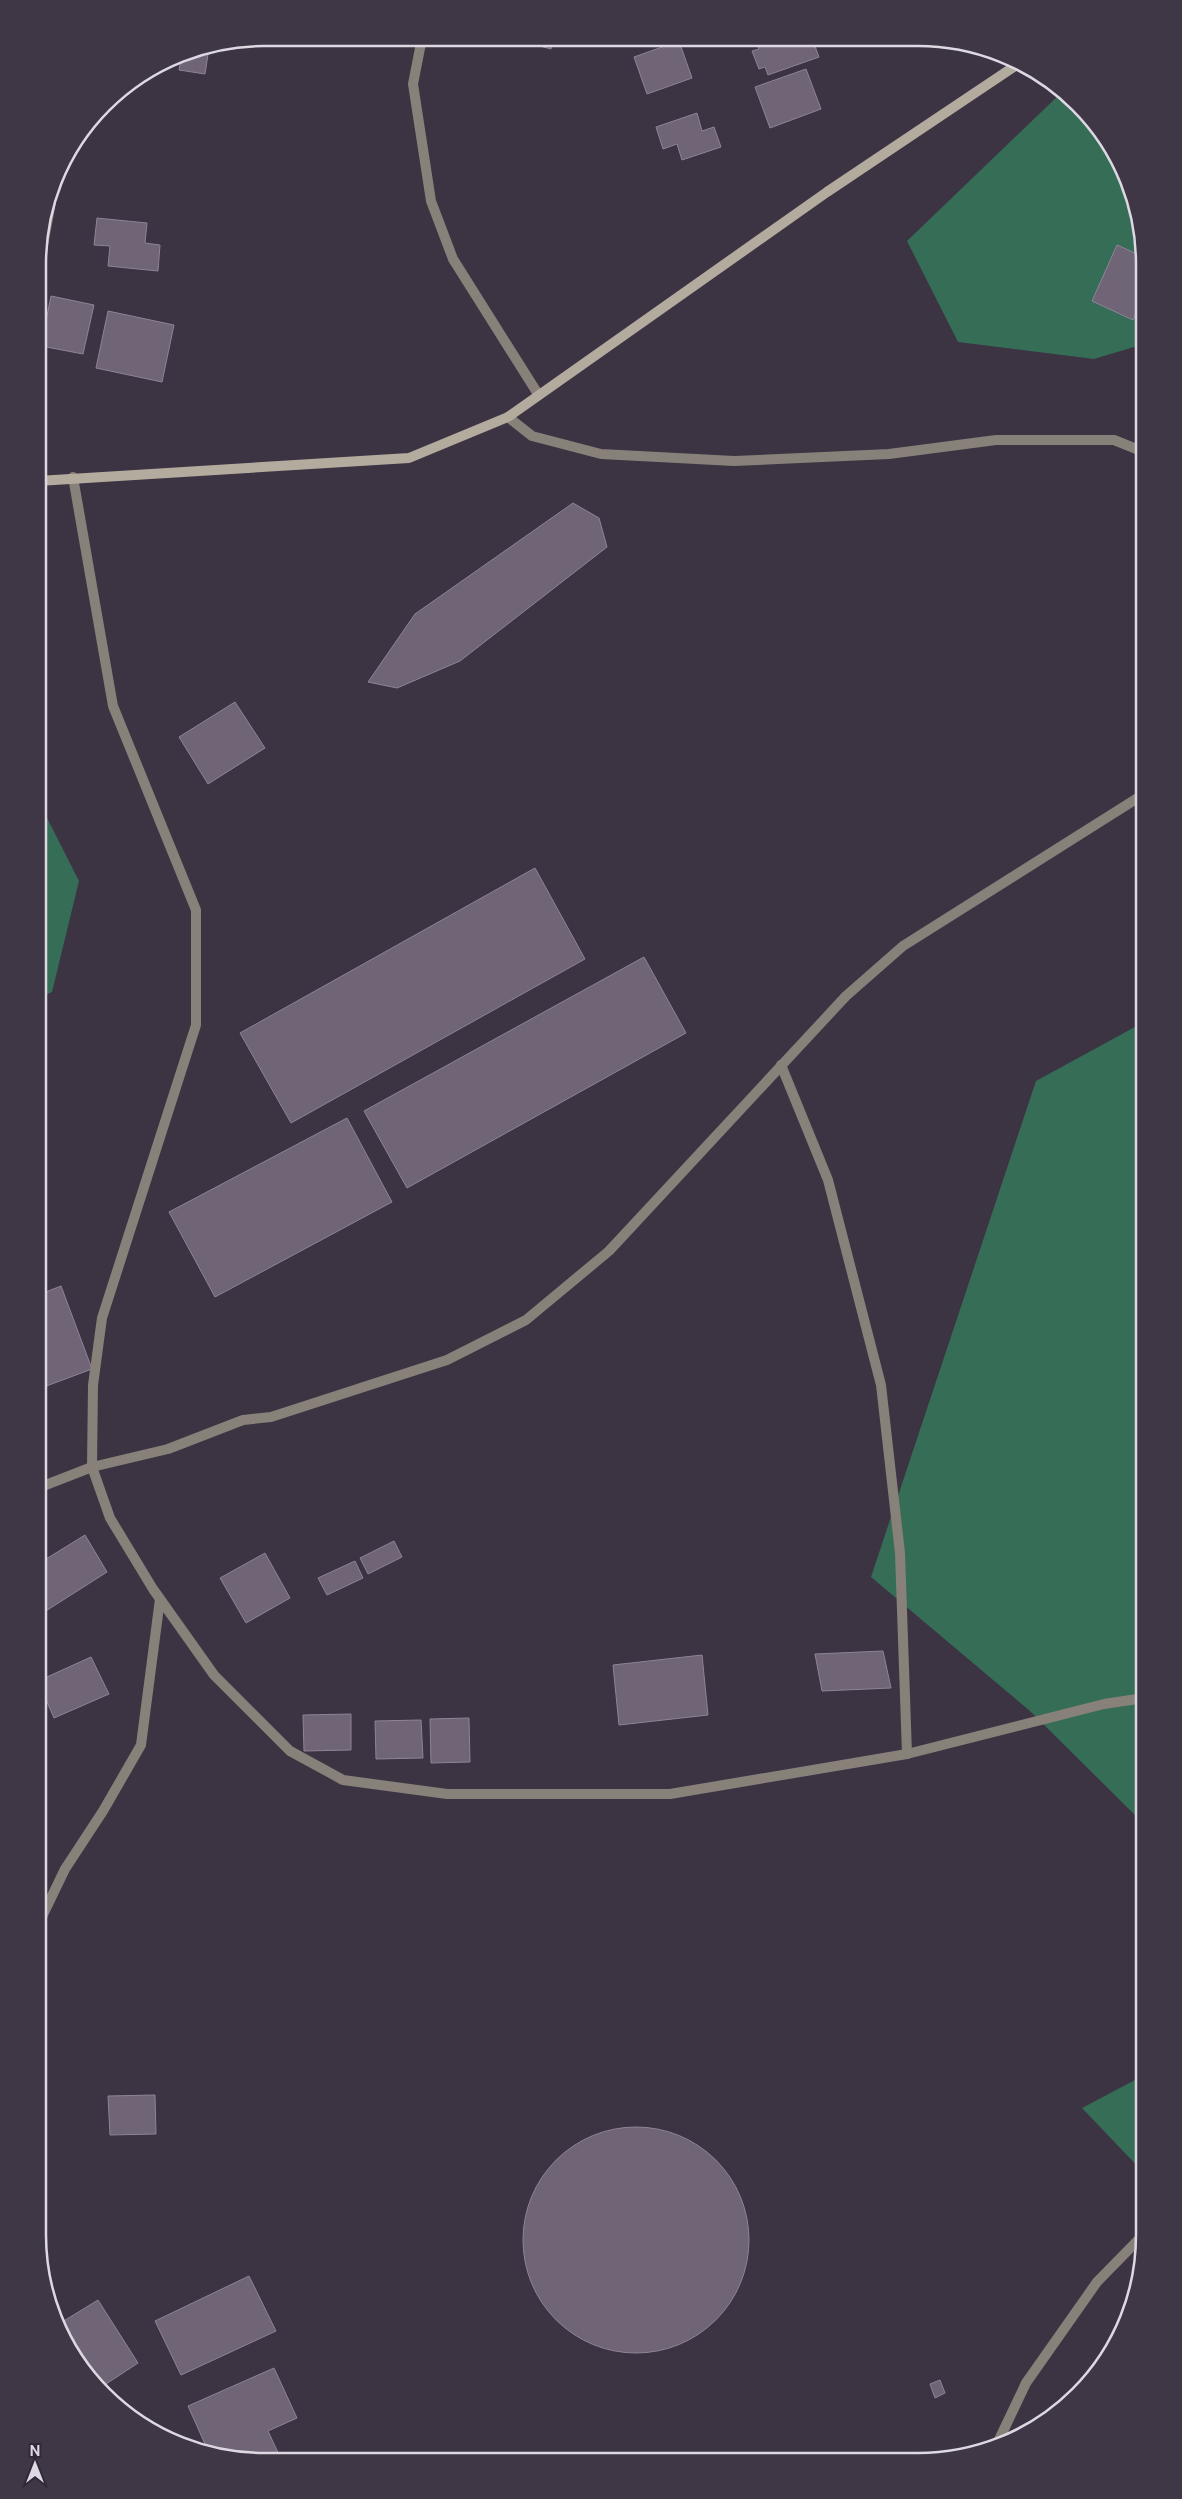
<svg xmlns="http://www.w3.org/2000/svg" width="1182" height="2499" font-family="'Public Sans',sans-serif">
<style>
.green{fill:#366d56}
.building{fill:#6f6577;stroke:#8f8497}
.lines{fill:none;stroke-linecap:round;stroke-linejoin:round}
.street{stroke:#878179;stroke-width:10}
.secondary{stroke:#b3ab9e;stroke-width:10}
.rim{fill:none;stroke:#ded8e3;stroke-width:2.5}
</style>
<rect width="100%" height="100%" fill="#3c3343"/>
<g class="green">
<path d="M1063 91 1114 151 1137 205 1144 264V344L1094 359 958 342 907 241Z"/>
<path d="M38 800 79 881 52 992 38 998Z"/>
<path d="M1144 1022V1824L1030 1711 871 1577 1036 1081Z"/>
<path d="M1144 2066V2173L1082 2108 1135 2080Z"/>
</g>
<g class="building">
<path d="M513 39H553L551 49Z"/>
<path d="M679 41 692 78 647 94 634 57Z"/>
<path d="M756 41H813L819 57 768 75 765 67 759 69 752 51 759 49Z"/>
<path d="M209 48 205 74 179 70 182 54Z"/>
<path d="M806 69 821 109 770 128 755 87Z"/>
<path d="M697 113 702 131 714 127 721 147 682 160 677 144 663 149 656 127Z"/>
<path d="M97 218 147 223 145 243 160 245 158 271 108 266 110 246 94 245Z"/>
<path d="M1117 245 1144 257V293L1133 320 1092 301Z"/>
<path d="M51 296 94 305 83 354 41 346Z"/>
<path d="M108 311 174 325 162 382 96 368Z"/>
<path d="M573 503 599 518 607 547 460 661 397 688 368 682 415 614Z"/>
<path d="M235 702 265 748 208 784 179 737Z"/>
<path d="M535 868 585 959 291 1123 240 1033Z"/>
<path d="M644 957 686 1033 407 1188 364 1111Z"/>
<path d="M347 1118 392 1202 215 1297 169 1212Z"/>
<path d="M61 1286 92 1369 41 1388 38 1379V1295Z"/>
<path d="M85 1535 107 1572 38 1616V1564Z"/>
<path d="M394 1541 402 1557 368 1574 360 1558Z"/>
<path d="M265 1553 290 1598 246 1623 220 1578Z"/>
<path d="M355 1561 363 1578 327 1595 318 1578Z"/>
<path d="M883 1651 891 1688 822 1691 815 1654Z"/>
<path d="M702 1655 708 1715 619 1725 613 1665Z"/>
<path d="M91 1657 109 1694 54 1718 38 1681Z"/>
<path d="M351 1714V1750L304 1751 303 1715Z"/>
<path d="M469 1718 470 1762 431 1763 430 1719Z"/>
<path d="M421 1720 423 1758 376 1759 375 1721Z"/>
<path d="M155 2095 156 2134 110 2135 108 2096Z"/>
<circle cx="636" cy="2240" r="113"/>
<path d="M249 2276 276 2331 181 2375 155 2321Z"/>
<path d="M98 2300 138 2363 103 2386 62 2322Z"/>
<path d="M274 2368 297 2418 268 2431 280 2457H220L209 2453 188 2406Z"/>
<path d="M940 2380 945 2393 935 2398 930 2384Z"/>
</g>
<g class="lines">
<g class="street">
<path d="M422 38 413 84 431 201 453 259 538 394"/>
<path d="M38 272 51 202"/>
<path d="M508 417 532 436 601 454 734 461 889 454 996 440H1114L1144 452"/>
<path d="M73 477 113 706 196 910V1025L102 1318 93 1385 92 1467 110 1518 153 1589 214 1675 290 1751 343 1780 447 1794H670L907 1754 1104 1704 1144 1698"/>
<path d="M781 1065 828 1180 881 1385 900 1553 907 1754"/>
<path d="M38 1488 92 1467 168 1449 243 1420 271 1417 447 1360 526 1320 609 1251 846 996 903 946 1144 794"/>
<path d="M38 1925 65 1869 103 1811 141 1745 160 1599"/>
<path d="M997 2444 1026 2383 1097 2282 1144 2234"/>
</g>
<path class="secondary" d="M38 481 409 458 508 417 827 192 1021 62"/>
</g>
<path d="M0 0H1182V2499H0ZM264 46H918A218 218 0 0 1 1136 264V2235A218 218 0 0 1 918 2453H264A218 218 0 0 1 46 2235V264A218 218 0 0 1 264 46Z" fill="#403746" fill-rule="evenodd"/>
<path class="rim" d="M264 46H918A218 218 0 0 1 1136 264V2235A218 218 0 0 1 918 2453H264A218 218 0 0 1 46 2235V264A218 218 0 0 1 264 46Z"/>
<g transform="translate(35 2464)" stroke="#322938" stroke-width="4" paint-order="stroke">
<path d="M0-4L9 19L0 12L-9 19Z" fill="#ded8e3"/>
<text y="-8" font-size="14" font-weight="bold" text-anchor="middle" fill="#ded8e3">N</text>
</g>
</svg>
